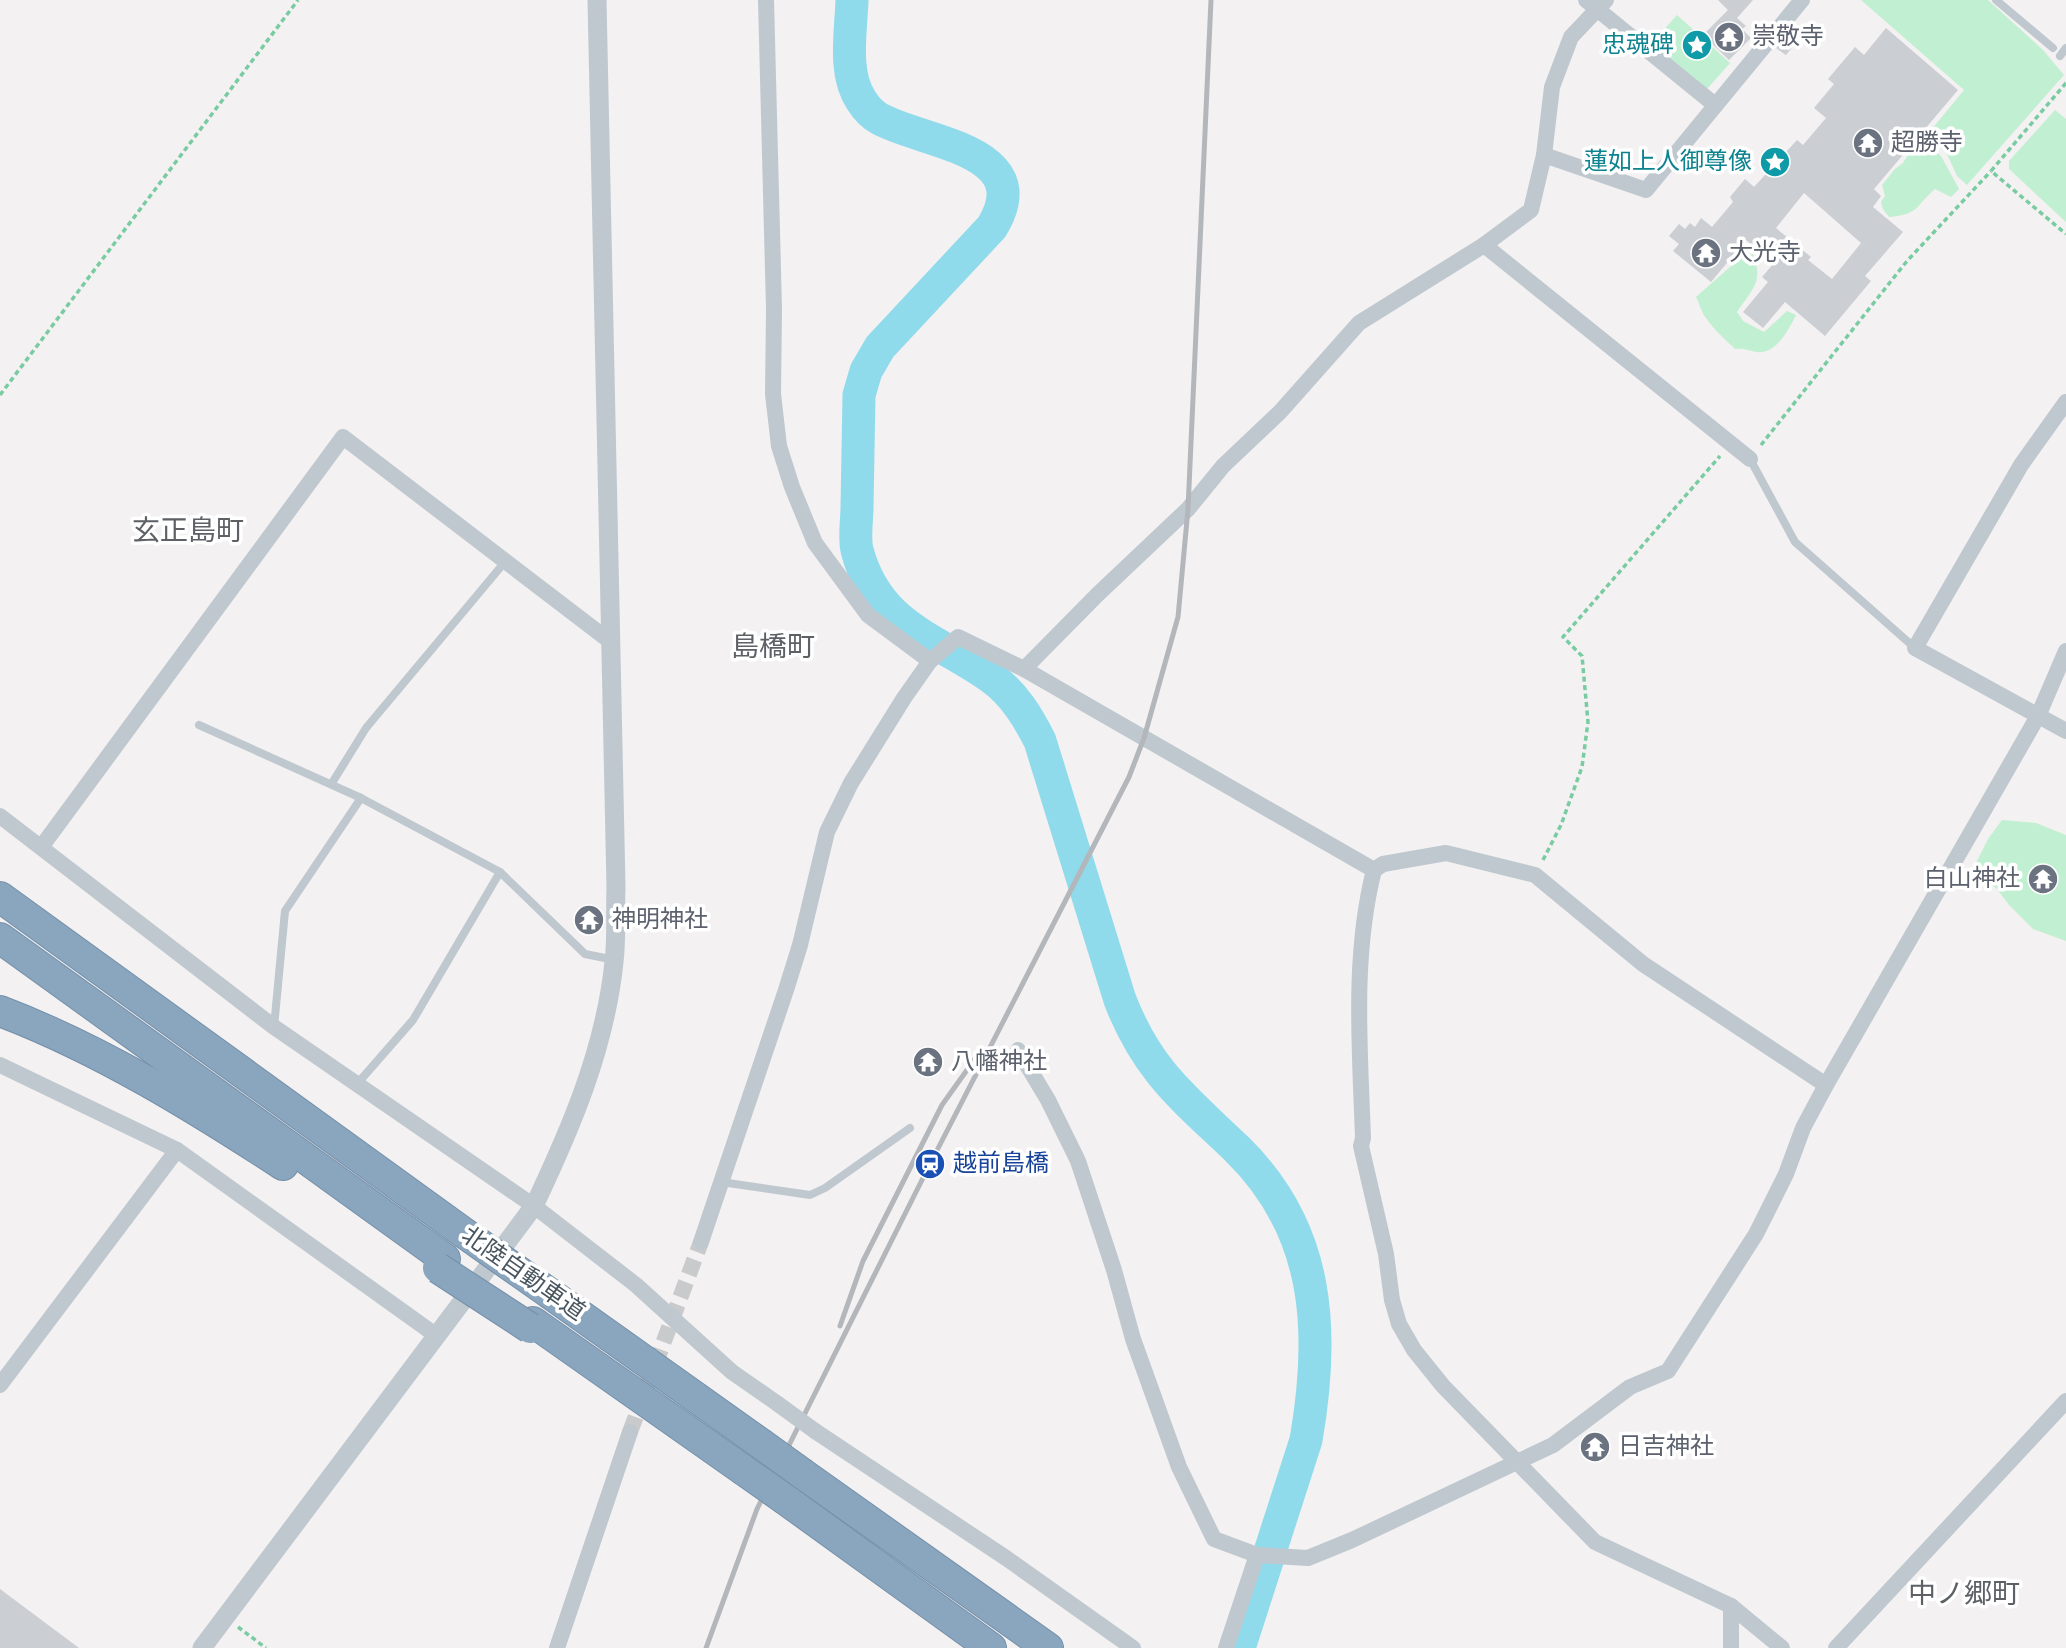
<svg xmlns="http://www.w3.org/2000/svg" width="2066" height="1648" font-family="'Alegreya Sans','Noto Sans JP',sans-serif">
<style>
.green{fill:#c1efd1}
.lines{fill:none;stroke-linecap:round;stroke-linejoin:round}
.river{stroke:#8fdbeb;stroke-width:33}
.building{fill:#cbced3;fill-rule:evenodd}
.minor-tunnel{stroke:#c8cacc;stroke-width:16;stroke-dasharray:16 8;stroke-linecap:butt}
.motorway-casing{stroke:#7590aa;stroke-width:32}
.path{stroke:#79cca1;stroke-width:3.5;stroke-dasharray:5 3.5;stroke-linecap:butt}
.service{stroke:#bfc8cf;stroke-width:8}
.minor{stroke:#bfc8cf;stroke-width:16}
.tertiary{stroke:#bfc8cf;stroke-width:19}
.motorway{stroke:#8aa5be;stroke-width:30}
.rail{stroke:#b3b6bb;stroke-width:5}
.motorway-bridge-casing{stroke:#7590aa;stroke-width:32;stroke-linecap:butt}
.minor-bridge{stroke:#bfc8cf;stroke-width:16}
.motorway-bridge{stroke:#8aa5be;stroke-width:30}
.labels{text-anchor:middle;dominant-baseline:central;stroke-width:7;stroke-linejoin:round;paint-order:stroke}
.worship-label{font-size:24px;fill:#5b616d;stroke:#fff;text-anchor:start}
.culture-label{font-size:24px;fill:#0d838f;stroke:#fff;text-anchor:end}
.transit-label{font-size:24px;fill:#164399;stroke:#fff;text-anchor:start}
.street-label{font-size:24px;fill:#49555e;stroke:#fff}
.quarter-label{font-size:28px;fill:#5d6166;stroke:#fff}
</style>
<rect width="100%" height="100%" fill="#f3f1f1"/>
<g class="green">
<path d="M1861 0H1988L2043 50 2064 75 1967 185 1957 176 1947 154 1927 135 1964 90Z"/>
<path d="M1677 15 1730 63 1706 90 1651 44Z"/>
<path d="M2055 110 2066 119V222L2009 169V161Z"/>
<path d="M1922 140 1941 156 1959 189 1951 197 1935 189C1914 207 1920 214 1889 217L1883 209 1881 202 1885 196 1882 185 1895 169 1903 163 1911 150Z"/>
<path d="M1753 254C1764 282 1752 289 1737 312L1743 321 1764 332 1787 311 1796 315C1789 329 1776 355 1757 352 1747 351 1747 348 1735 349 1725 339 1714 330 1706 318 1701 312 1700 304 1696 297L1739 259Z"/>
<path d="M2002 820 2036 823 2066 835V941L2033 929 2009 905 1997 889 1973 869 1988 839Z"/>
</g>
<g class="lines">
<path class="river" d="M852 0C851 31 843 73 861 100 866 108 872 115 880 119 924 143 1039 150 992 227L880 347 866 371 859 395C858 432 858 470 857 507 857 520 854 537 857 550 877 627 936 638 992 678 1014 694 1028 717 1040 741L1120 1000C1148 1072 1184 1098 1237 1149 1320 1230 1325 1331 1306 1440L1239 1648"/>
</g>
<g class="building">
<path d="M1718 0H1753L1737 18 1746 26 1742 29 1751 38 1729 60 1703 35 1728 10Z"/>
<path d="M1795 25 1804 33 1786 55 1776 48Z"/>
<path d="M1886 28 1958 90 1874 189 1881 196 1873 207 1903 232 1865 276 1871 281 1825 336 1785 302 1763 328 1743 312 1768 282 1762 277 1774 263 1746 240 1711 282 1673 251 1679 244 1669 236 1679 224 1685 229 1690 223 1695 227 1701 218 1712 227 1733 202 1730 197 1745 179 1754 187 1797 140 1803 145 1826 118 1814 108 1834 84 1828 79 1855 47 1864 55ZM1804 193 1861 243 1832 279 1808 260 1811 257 1776 228Z"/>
<path d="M0 1589 79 1648H0Z"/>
</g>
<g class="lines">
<path class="minor-tunnel" d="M630 1432 701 1242"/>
<g class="motorway-casing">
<g id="motorway">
<path d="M0 897 464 1233"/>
<path d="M0 938 445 1259"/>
<path d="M0 1011C100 1049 194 1107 283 1165"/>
<path d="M552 1295 760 1443"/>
<path d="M533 1322 742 1469"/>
<path d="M803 1474 1048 1648"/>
<path d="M786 1500 991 1648"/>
</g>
</g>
<g class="path">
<path d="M2066 83 1991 171 2066 234"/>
<path d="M0 395 298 0"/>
<path d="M1761 445 1907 261 1991 171"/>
<path d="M1543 860 1561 825 1582 767 1588 722 1582 656 1563 637 1720 456"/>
<path d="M238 1627 266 1648"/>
</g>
<g class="service">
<path d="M1996 0 2053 48"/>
<path d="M2060 56 2066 48"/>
<path d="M1750 459 1795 542 1915 648"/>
<path d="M199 725 361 798 285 911 274 1027"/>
<path d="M332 783 366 728 504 563"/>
<path d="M359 797 500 872 585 954 615 960"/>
<path d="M357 1084 413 1020 500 872"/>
<path d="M721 1182 810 1195 825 1188 910 1128"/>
</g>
<g class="minor">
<path d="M766 0 774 309 773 394 779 446 792 487 815 543 868 615 930 661"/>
<path d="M1586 0 1715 105"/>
<path d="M1544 155 1646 190 1802 0"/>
<path d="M1484 245 1750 459"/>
<path d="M2066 402 2021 465 1915 648 2066 731"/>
<path d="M1024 669 1097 595 1188 509 1223 466 1280 412 1359 323 1484 245 1531 210 1544 155 1552 87 1571 37 1606 0"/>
<path d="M0 816 274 1027 534 1206 636 1285 732 1372 778 1404"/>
<path d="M42 846 343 437 611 642"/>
<path d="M1018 1050 1048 1100 1078 1161 1114 1270 1133 1339 1179 1467 1214 1539 1257 1555"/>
<path d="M0 1065 177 1150 437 1336"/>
<path d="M701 1242 786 990 800 945 827 832 851 783 904 698 930 661 958 637 1024 669 1374 870"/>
<path d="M0 1385 177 1150"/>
<path d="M815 1431 1006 1558 1133 1648"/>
<path d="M1731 1606V1648"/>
<path d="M557 1648 630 1432"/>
<path d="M1226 1648 1257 1555 1308 1558 1352 1540 1553 1445 1630 1387 1668 1371 1756 1234 1786 1174 1803 1128 1826 1085 2038 716 2066 651"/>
<path d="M1782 1648 1731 1606 1595 1542 1443 1386 1414 1350 1399 1324 1392 1300 1386 1254 1361 1146 1363 1138C1360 1049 1352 957 1374 870L1383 864 1446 853 1535 875 1643 964 1826 1085"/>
<path d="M1836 1648 2066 1401"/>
</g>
<path class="tertiary" d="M202 1648 534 1206C571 1128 605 1049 614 962 617 938 615 912 616 887L597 0"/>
<use href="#motorway" class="motorway"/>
<g class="rail">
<path d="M840 1326 863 1261 942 1105 977 1056"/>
<path d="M706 1648 757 1509 930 1164 1129 777 1144 738 1178 617 1188 509 1211 0"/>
</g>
<g class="motorway-bridge-casing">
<g id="motorway-bridge">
<path d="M464 1233 552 1295"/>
<path d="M438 1268 530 1328"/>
<path d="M760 1443 803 1474"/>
<path d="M742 1469 786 1500"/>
</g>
</g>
<path class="minor-bridge" d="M778 1404 815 1431"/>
<use href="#motorway-bridge" class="motorway-bridge"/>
</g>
<defs>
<g id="temple-disc" transform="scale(1.575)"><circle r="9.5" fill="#6b7280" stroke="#fff"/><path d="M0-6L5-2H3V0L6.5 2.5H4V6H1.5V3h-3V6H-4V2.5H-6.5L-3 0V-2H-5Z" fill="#fff"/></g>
<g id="sight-disc" transform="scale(1.575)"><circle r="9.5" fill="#0f9aa8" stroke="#fff"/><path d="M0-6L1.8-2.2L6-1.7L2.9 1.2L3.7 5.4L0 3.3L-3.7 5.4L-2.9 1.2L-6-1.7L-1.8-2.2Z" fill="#fff"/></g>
<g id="station-disc" transform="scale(1.575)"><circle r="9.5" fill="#1a4fb4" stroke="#fff"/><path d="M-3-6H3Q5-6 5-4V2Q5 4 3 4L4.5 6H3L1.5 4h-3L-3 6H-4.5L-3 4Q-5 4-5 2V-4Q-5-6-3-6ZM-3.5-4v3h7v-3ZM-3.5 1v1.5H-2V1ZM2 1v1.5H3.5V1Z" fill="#fff"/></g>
</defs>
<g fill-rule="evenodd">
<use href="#temple-disc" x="1729" y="37"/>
<use href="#sight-disc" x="1697" y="45"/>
<use href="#temple-disc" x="1868" y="143"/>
<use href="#sight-disc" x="1775" y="162"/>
<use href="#temple-disc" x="1706" y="253"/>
<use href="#temple-disc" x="2043" y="879"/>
<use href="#temple-disc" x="589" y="920"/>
<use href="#temple-disc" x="928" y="1062"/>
<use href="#station-disc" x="930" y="1164"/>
<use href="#temple-disc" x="1595" y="1447"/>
</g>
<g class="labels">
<g class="worship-label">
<text x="1752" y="37">崇敬寺</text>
<text x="1891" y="143">超勝寺</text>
<text x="1729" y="253">大光寺</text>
<text x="2020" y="879" text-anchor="end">白山神社</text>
<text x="612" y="920">神明神社</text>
<text x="951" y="1062">八幡神社</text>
<text x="1618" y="1447">日吉神社</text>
</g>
<g class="culture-label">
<text x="1674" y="45">忠魂碑</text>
<text x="1752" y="162">蓮如上人御尊像</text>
</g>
<g class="transit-label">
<text x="953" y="1164">越前島橋</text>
</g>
<g class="street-label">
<text transform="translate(523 1274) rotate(35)">北陸自動車道</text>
</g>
<g class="quarter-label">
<text x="188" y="532">玄正島町</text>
<text x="773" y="648">島橋町</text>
<text x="1964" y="1595">中ノ郷町</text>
</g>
</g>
</svg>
